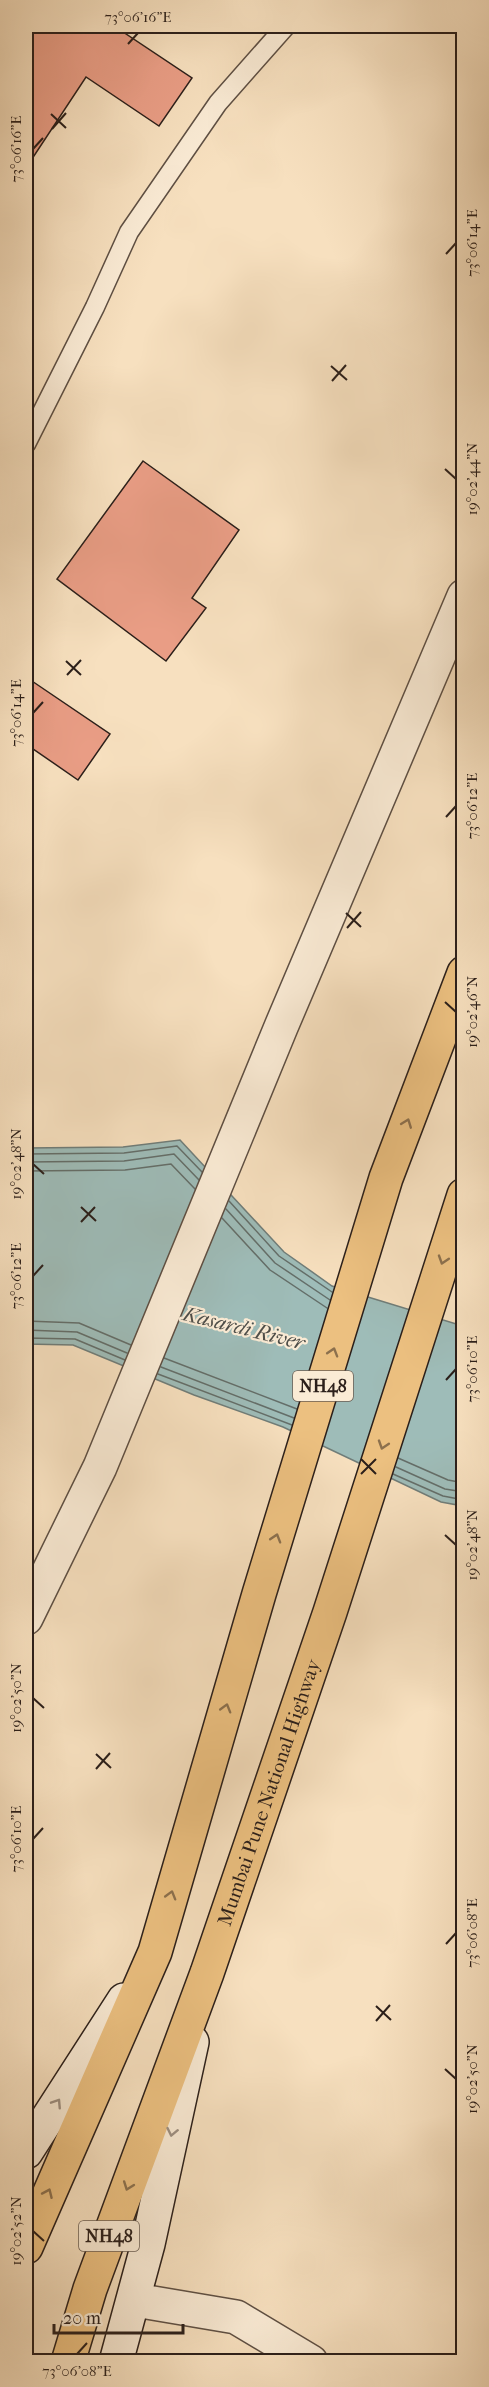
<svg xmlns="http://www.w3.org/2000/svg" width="489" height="2387" font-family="'IM FELL French Canon',serif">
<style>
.water{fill:#9ebcb8;stroke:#707d79;stroke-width:1.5}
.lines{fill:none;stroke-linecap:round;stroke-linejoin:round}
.shore{stroke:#646e69;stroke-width:1.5}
.building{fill:#e99d85;stroke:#2b1f1a;stroke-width:1.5}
.lane-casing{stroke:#5e4f43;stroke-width:21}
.street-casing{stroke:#5e4f43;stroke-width:36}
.secondary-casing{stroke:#2b1f1a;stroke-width:36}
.highway-casing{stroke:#2b1f1a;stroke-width:36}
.lane{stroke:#faebd5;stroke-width:18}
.street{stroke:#faebd5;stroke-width:33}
.secondary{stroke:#faebd5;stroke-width:33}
.highway{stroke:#ecc080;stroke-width:33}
.oneway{stroke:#8c704d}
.oneway2{stroke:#9d8f81}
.ticks{fill:none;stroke:#2b1f1a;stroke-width:2}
.labels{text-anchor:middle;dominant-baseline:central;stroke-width:4.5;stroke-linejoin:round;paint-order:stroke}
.shield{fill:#faebd5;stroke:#695c52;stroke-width:1.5}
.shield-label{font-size:18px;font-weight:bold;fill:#2b1f1a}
.street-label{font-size:20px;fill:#2b1f1a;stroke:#faebd5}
.water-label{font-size:21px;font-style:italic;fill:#4e4e49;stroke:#faebd5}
.neatline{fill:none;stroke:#2b1f1a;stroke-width:2}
.ticks-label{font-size:15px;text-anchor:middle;fill:#2b1f1a}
</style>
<rect width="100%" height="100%" fill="#f7e0bf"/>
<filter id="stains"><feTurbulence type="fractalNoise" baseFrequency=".00333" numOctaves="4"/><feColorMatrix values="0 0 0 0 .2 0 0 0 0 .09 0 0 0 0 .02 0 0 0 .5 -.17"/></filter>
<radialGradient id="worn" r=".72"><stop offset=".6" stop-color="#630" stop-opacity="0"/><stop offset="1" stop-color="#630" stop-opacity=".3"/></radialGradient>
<path class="water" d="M180 1140 284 1252 332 1286 463 1326V1506L441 1502 283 1427 194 1395 73 1345 26 1344V1148L123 1147Z"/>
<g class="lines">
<g class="shore">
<path d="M26 1154 124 1153 177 1146 202 1172"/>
<path d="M26 1162 124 1161 174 1154 199 1180"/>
<path d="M26 1171 125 1170 171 1164 195 1189"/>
<path d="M229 1201 279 1256 332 1292"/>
<path d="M226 1209 275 1263 330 1300"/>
<path d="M222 1218 270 1270 327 1308"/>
<path d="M26 1321 79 1323 131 1345"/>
<path d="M26 1330 77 1332 127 1353"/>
<path d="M26 1338 75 1339 125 1360"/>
<path d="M164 1358 297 1409"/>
<path d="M161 1367 294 1418"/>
<path d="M158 1374 292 1425"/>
<path d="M398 1458 448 1480 464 1483"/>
<path d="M396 1467 445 1489 464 1492"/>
<path d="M393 1474 443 1496 464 1500"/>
</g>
</g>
<g class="building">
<path d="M26 26H114L192 78 159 126 86 77 26 168Z"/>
<path d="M143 461 239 530 192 598 206 608 166 661 57 579Z"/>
<path d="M26 677 110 734 78 780 26 744Z"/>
</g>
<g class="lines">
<g class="lane-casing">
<path id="lane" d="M26 444 95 307 129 232 218 103 286 26"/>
</g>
<g class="street-casing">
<g id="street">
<path d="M26 1618 100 1467 281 1027 464 596"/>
<path d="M135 2300 236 2317 311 2362"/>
</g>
</g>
<g class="secondary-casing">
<g id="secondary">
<path d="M26 2152 124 2000"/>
<path d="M116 2362 148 2244 192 2042"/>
</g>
</g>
<g class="highway-casing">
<g id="highway">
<path d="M26 2247 155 1952 259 1594 386 1178 464 973"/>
<path id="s1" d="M68 2362 90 2289 207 1973 330 1612 464 1195"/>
</g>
</g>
<use href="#lane" class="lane"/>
<use href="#street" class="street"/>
<use href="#secondary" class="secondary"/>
<use href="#highway" class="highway"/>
</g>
<defs><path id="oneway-chevron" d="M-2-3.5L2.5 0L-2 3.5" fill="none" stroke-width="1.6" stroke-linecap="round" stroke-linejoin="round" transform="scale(1.5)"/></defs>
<g class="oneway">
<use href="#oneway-chevron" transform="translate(407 1123) rotate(-69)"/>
<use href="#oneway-chevron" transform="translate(443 1260) rotate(108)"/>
<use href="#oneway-chevron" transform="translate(333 1352) rotate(-73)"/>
<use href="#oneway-chevron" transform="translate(383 1445) rotate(108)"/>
<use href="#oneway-chevron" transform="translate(276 1538) rotate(-73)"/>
<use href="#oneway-chevron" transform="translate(226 1708) rotate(-74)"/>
<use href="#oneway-chevron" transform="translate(171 1895) rotate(-74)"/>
<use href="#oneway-chevron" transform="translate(128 2186) rotate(110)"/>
<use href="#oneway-chevron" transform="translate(48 2193) rotate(-66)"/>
</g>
<g class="oneway2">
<use href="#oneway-chevron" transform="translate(57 2103) rotate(-57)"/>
<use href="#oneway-chevron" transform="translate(172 2132) rotate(102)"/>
</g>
<path class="ticks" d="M128 44 138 33M51 114 66 128M52 129 66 113M33 149 43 138M446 254 456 243M331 366 347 380M332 381 346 365M445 469 456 479M66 661 81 675M67 675 81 660M33 713 43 702M446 817 456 806M346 913 361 927M347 928 361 912M445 1002 456 1012M33 1164 44 1174M81 1207 96 1221M81 1222 95 1207M33 1276 43 1265M446 1380 456 1369M361 1459 376 1474M361 1474 376 1459M445 1535 456 1545M33 1698 44 1708M96 1754 111 1768M96 1769 110 1753M33 1839 43 1828M446 1944 456 1933M376 2006 391 2020M376 2021 390 2005M445 2069 456 2079M33 2231 44 2241M77 2354 87 2343"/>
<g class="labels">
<g class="shield">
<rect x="293" y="1371" width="60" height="30" rx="4.5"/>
<rect x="79" y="2221" width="60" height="30" rx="4.5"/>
</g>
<g class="shield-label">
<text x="323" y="1386">NH48</text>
<text x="109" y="2236">NH48</text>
</g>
<g class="street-label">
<text stroke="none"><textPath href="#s1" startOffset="604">Mumbai Pune National Highway</textPath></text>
</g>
<g class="water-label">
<text transform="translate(244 1328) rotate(14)">Kasardi River</text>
</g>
</g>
<rect width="489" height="2387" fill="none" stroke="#f7e0bf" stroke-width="66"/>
<path d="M54 2324v9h129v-9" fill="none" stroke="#2b1f1a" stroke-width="3"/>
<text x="63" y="2324" font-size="18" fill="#2b1f1a" stroke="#faebd5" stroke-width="4.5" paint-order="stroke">20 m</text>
<rect x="33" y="33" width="423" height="2321" class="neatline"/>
<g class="ticks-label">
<text x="138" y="22">73°06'16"E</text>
<text transform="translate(16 149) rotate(-90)" y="5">73°06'16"E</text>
<text transform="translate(472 243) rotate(-90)" y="5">73°06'14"E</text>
<text transform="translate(472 479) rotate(-90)" y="5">19°02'44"N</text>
<text transform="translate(16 713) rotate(-90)" y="5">73°06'14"E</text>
<text transform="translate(472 806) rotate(-90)" y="5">73°06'12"E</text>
<text transform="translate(472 1012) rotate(-90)" y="5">19°02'46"N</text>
<text transform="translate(16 1164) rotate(-90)" y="5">19°02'48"N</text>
<text transform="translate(16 1276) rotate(-90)" y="5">73°06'12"E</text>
<text transform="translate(472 1369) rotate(-90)" y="5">73°06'10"E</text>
<text transform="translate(472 1545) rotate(-90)" y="5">19°02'48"N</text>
<text transform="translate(16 1698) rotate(-90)" y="5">19°02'50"N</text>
<text transform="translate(16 1839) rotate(-90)" y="5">73°06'10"E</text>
<text transform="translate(472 1933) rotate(-90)" y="5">73°06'08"E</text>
<text transform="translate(472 2079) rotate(-90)" y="5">19°02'50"N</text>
<text transform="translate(16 2231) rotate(-90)" y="5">19°02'52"N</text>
<text x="77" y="2376">73°06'08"E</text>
</g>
<rect width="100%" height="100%" filter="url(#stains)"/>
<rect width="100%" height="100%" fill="url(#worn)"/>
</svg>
